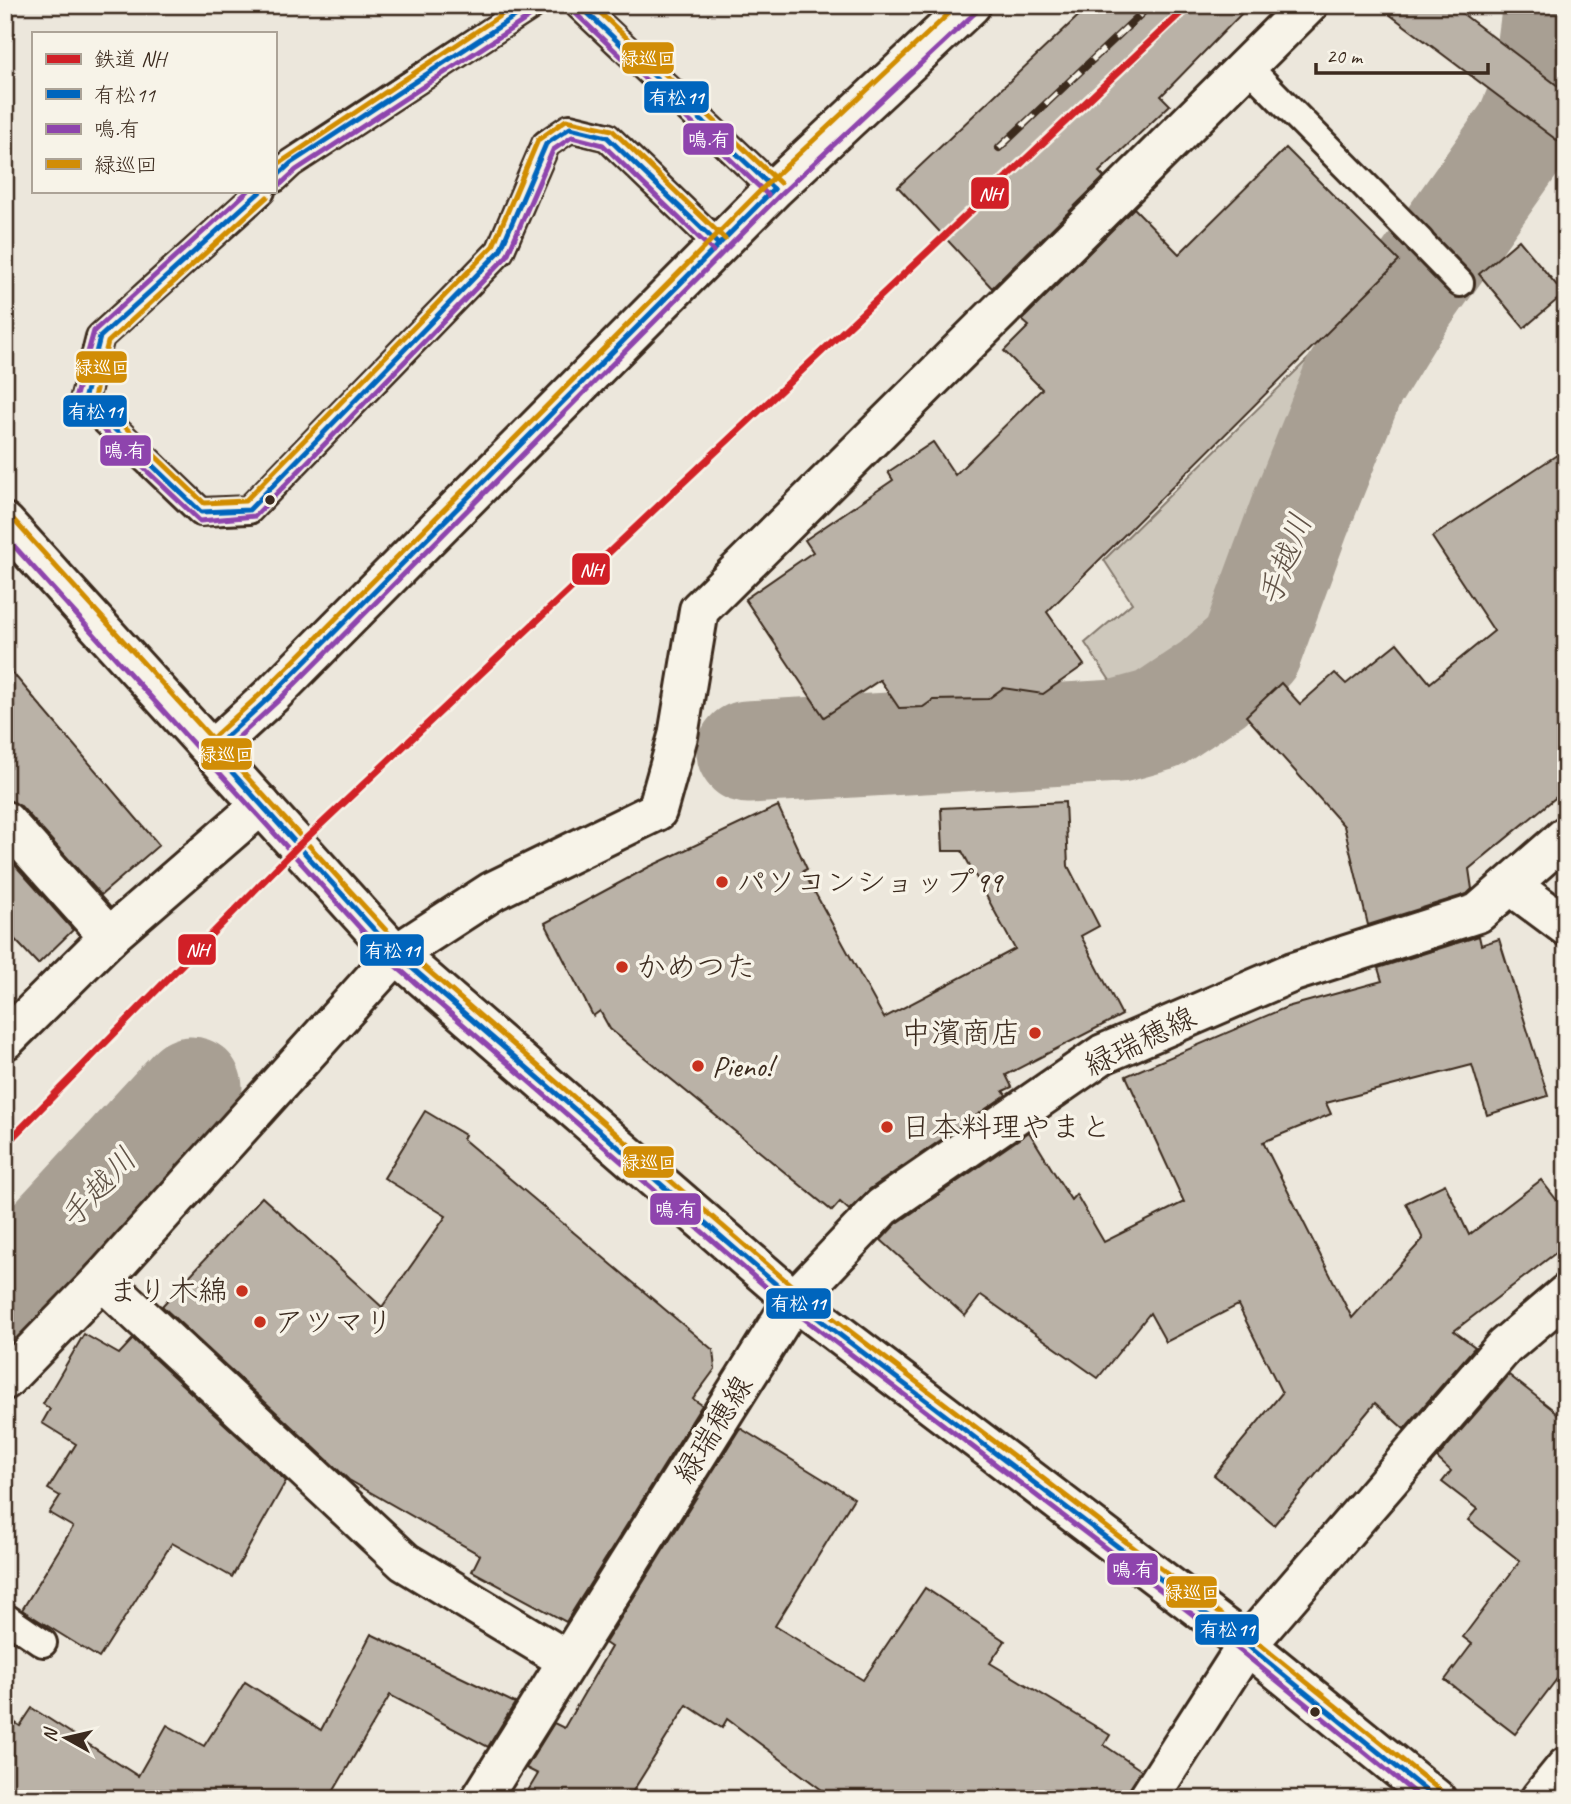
<svg xmlns="http://www.w3.org/2000/svg" width="1571" height="1804" font-family="Caveat,'Klee One',sans-serif">
<style>
.green{fill:#cec8bc;stroke:#84796d;stroke-width:2}
.lines{fill:none;stroke-linecap:round;stroke-linejoin:round}
.river{stroke:#a89f93;stroke-width:103}
.building{fill:#bab2a7;stroke:#3b2a1e;stroke-width:2}
.service-casing{stroke:#3b2a1e;stroke-width:32}
.minor-casing{stroke:#3b2a1e;stroke-width:44}
.tertiary-casing{stroke:#3b2a1e;stroke-width:44}
.secondary-casing{stroke:#3b2a1e;stroke-width:44}
.service{stroke:#f7f3e8;stroke-width:26}
.minor{stroke:#f7f3e8;stroke-width:38}
.tertiary{stroke:#f7f3e8;stroke-width:38}
.secondary{stroke:#f7f3e8;stroke-width:38}
.rail-casing{stroke:#3b2a1e;stroke-width:8}
.rail{stroke:#f7f3e8;stroke-width:5;stroke-dasharray:16;stroke-linecap:butt}
.bus-1-casing{stroke:#f7f3e8;stroke-width:10}
.bus-2-casing{stroke:#f7f3e8;stroke-width:10}
.bus-3-casing{stroke:#f7f3e8;stroke-width:10}
.bus-1{stroke:#0065bd;stroke-width:5}
.bus-2{stroke:#8e44ad;stroke-width:5}
.bus-3{stroke:#d18d06;stroke-width:5}
.rail-1-casing{stroke:#f7f3e8;stroke-width:12}
.rail-1{stroke:#d12027;stroke-width:7}
.bus-dot{fill:#3b2a1e;stroke:#f7f3e8;stroke-width:2.5}
.poi-dot{fill:#c8321e;stroke:#f7f3e8;stroke-width:2.5}
.labels{text-anchor:middle;dominant-baseline:central;stroke-width:7;stroke-linejoin:round;paint-order:stroke}
.poi-label{font-size:30px;fill:#3b2a1e;stroke:#f7f3e8;text-anchor:start}
.street-label{font-size:30px;fill:#3b2a1e;stroke:#f7f3e8}
.water-label{font-size:32px;font-style:italic;fill:#615347;stroke:#f7f3e8}
.line-badge{stroke:#f7f3e8;stroke-width:2.5}
.badge-label{font-size:19px;text-anchor:middle;font-weight:bold;fill:#fff}
</style>
<rect width="100%" height="100%" fill="#ece7dc"/>
<filter id="ink" filterUnits="userSpaceOnUse"><feTurbulence type="fractalNoise" baseFrequency=".0143" numOctaves="2"/><feDisplacementMap in="SourceGraphic" scale="14" xChannelSelector="R" yChannelSelector="G"/><feConvolveMatrix kernelMatrix="1 2 1 2 8 2 1 2 1" color-interpolation-filters="sRGB"/></filter>
<g filter="url(#ink)">
<path class="green" d="M1376 292 1388 304 1339 377 1281 510 1240 644 1206 676 1133 715 1085 643 1132 603 1104 560Z"/>
<g class="lines">
<g class="river">
<path d="M748 752 1118 731 1158 720 1213 683 1251 649 1299 518 1353 383 1392 319 1526 130 1543 89 1554 5"/>
<path d="M5 1289 191 1088"/>
</g>
</g>
<g class="building">
<path d="M1090 5H1250L1161 96 1170 105 1099 172 1104 177 992 288 898 187Z"/>
<path d="M1377 5H1451L1566 92V147Z"/>
<path d="M1286 148 1399 261 1047 612 1084 665 1043 694 1003 688 988 699 933 700 923 707 899 708 880 680 824 717 745 599 813 552 805 540 893 480 888 472 933 442 955 475 1042 389 1004 351 1029 326 1022 320 1134 208 1179 254Z"/>
<path d="M1519 240 1564 294 1524 328 1479 274Z"/>
<path d="M1566 449V789L1469 869 1472 889 1467 894 1368 925 1344 826 1246 716 1281 683 1300 704 1335 673 1346 684 1397 643 1430 683 1494 631 1432 537Z"/>
<path d="M5 664 159 845 101 895 21 806 5 800Z"/>
<path d="M1065 802 1068 866 1099 926 1081 936 1122 1015 1006 1075 1012 1087 1003 1091 1006 1095 870 1189 849 1210 840 1202 832 1211 610 1029 600 1011 593 1016 545 923 649 867 778 806 807 869 803 871 884 1018 1015 949 962 851H943L941 808Z"/>
<path d="M5 854 73 930 38 964 5 929Z"/>
<path d="M1479 936 1481 945 1499 939 1548 1096 1487 1115 1472 1065 1326 1103 1331 1114 1263 1142 1352 1318 1423 1239 1406 1203 1445 1184 1469 1235 1541 1180 1566 1212V1245L1454 1331 1475 1347 1404 1429 1375 1403 1274 1525 1214 1475 1282 1393 1238 1305 1166 1342 1150 1313 1098 1378 981 1295 965 1316 881 1240 896 1224 1029 1132 1071 1200 1076 1194 1104 1242 1184 1202 1126 1076 1287 1007 1382 981 1378 968Z"/>
<path d="M425 1111 465 1135 463 1139 713 1350 715 1369 693 1399 702 1405 566 1622 472 1571 480 1555 349 1480 162 1306 262 1197 382 1307 446 1216 384 1178Z"/>
<path d="M84 1334 119 1354 133 1339 286 1481 232 1577 172 1543 99 1658 22 1610 73 1527 49 1513 60 1496 48 1489 76 1444 42 1423 50 1409 43 1404Z"/>
<path d="M1509 1375 1566 1420V1667L1515 1734 1445 1680 1472 1644 1463 1637 1520 1561 1468 1520 1477 1509 1442 1482 1451 1471 1437 1458Z"/>
<path d="M740 1428 854 1498 775 1626 863 1680 925 1588 1005 1641 990 1663 1110 1735 1104 1745 1141 1770 1126 1799H834L727 1719 722 1728 687 1705 628 1799H523L538 1774 526 1768 554 1723 564 1728 611 1647 605 1643Z"/>
<path d="M371 1634 515 1703 488 1747 390 1695 329 1799H5V1716L20 1726 32 1708 138 1776 167 1725 204 1746 245 1682 321 1730Z"/>
</g>
<g class="lines">
<g class="service-casing">
<g id="service">
<path d="M579 5 774 189"/>
<path d="M1248 67 1420 241"/>
<path d="M275 178 291 163 532 5"/>
<path d="M261 191 100 337 84 400 201 512 249 510 500 251 546 144 570 128 607 137 719 245"/>
<path d="M1420 242 1460 283"/>
<path d="M5 1617 43 1643"/>
</g>
</g>
<g class="minor-casing">
<g id="minor">
<path d="M5 821 109 937"/>
<path d="M1512 886 1566 926"/>
<path d="M5 1040 109 937 261 805"/>
<path d="M102 1280 405 1562 567 1660"/>
<path d="M5 1380 102 1280 396 954 493 891 657 811 678 736 699 610 1308 5"/>
<path d="M1148 1799 1247 1645 1504 1347 1566 1294"/>
<path d="M1540 1799 1566 1767"/>
</g>
</g>
<g class="tertiary-casing">
<g id="tertiary">
<path d="M212 750 273 694 774 189 971 5"/>
<path d="M794 1300 1247 1645 1436 1799"/>
</g>
</g>
<g class="secondary-casing">
<g id="secondary">
<path d="M5 523 396 954 794 1300"/>
<path d="M481 1799 794 1300 882 1207 1103 1054 1293 972 1478 913 1566 836"/>
</g>
</g>
<use href="#service" class="service"/>
<use href="#minor" class="minor"/>
<use href="#tertiary" class="tertiary"/>
<use href="#secondary" class="secondary"/>
<g class="rail-casing">
<path id="rail" d="M999 148 1143 12"/>
</g>
<use href="#rail" class="rail"/>
<g class="bus-1-casing">
<g id="bus-1">
<path d="M579 5 774 189"/>
<path d="M275 178 291 163 532 5"/>
<path d="M261 191 100 337 84 400 201 512 249 510 500 251 546 144 570 128 607 137 719 245"/>
<path d="M212 750 396 954 794 1300 1247 1645 1436 1799"/>
<path d="M212 750 273 694 774 189"/>
</g>
</g>
<g class="bus-2-casing">
<g id="bus-2">
<path d="M573 11 768 195"/>
<path d="M281 184 296 170 537 12"/>
<path d="M248 191 94 331 75 399 78 406 200 521 255 516 507 256 553 150 572 137 603 145 713 251"/>
<path d="M5 536 390 961 789 1307 1242 1652 1422 1799"/>
<path d="M218 756 279 700 780 195 977 11"/>
</g>
</g>
<g class="bus-3-casing">
<g id="bus-3">
<path d="M592 5 780 183"/>
<path d="M275 166 516 5"/>
<path d="M267 197 108 342 94 397 204 503 245 501 493 246 538 140 566 120 612 130 725 239"/>
<path d="M11 517 402 948 800 1293 1252 1638 1442 1792"/>
<path d="M206 744 267 688 768 183 958 5"/>
</g>
</g>
<use href="#bus-1" class="bus-1"/>
<use href="#bus-2" class="bus-2"/>
<use href="#bus-3" class="bus-3"/>
<g class="rail-1-casing">
<path id="rail-1" d="M5 1145 298 846 1189 5"/>
</g>
<use href="#rail-1" class="rail-1"/>
</g>
</g>
<g class="bus-dot">
<circle cx="270" cy="500" r="6"/>
<circle cx="1315" cy="1712" r="6"/>
</g>
<g class="poi-dot">
<circle cx="722" cy="882" r="7"/>
<circle cx="622" cy="967" r="7"/>
<circle cx="1035" cy="1033" r="7"/>
<circle cx="698" cy="1066" r="7"/>
<circle cx="887" cy="1127" r="7"/>
<circle cx="242" cy="1291" r="7"/>
<circle cx="260" cy="1322" r="7"/>
</g>
<g class="labels">
<g class="poi-label">
<text x="736" y="882">パソコンショップ99</text>
<text x="636" y="967">かめつた</text>
<text x="1021" y="1033" text-anchor="end">中濱商店</text>
<text x="712" y="1066">Pieno!</text>
<text x="901" y="1127">日本料理やまと</text>
<text x="228" y="1291" text-anchor="end">まり木綿</text>
<text x="274" y="1322">アツマリ</text>
</g>
<g class="street-label">
<text transform="translate(1140 1041) rotate(-26)">緑瑞穂線</text>
<text transform="translate(713 1429) rotate(-58)">緑瑞穂線</text>
</g>
<g class="water-label">
<text transform="translate(1285 560) rotate(-69)">手越川</text>
<text transform="translate(98 1188) rotate(-47)">手越川</text>
</g>
</g>
<g class="line-badge">
<rect x="621" y="41" width="54" height="34" rx="7" fill="#d18d06"/>
<rect x="643" y="80" width="67" height="34" rx="7" fill="#0065bd"/>
<rect x="682" y="122" width="53" height="34" rx="7" fill="#8e44ad"/>
<rect x="970" y="176" width="40" height="34" rx="7" fill="#d12027"/>
<rect x="75" y="350" width="53" height="34" rx="7" fill="#d18d06"/>
<rect x="62" y="394" width="66" height="34" rx="7" fill="#0065bd"/>
<rect x="99" y="434" width="53" height="33" rx="7" fill="#8e44ad"/>
<rect x="571" y="552" width="40" height="34" rx="7" fill="#d12027"/>
<rect x="200" y="737" width="53" height="34" rx="7" fill="#d18d06"/>
<rect x="177" y="933" width="40" height="33" rx="7" fill="#d12027"/>
<rect x="359" y="933" width="66" height="34" rx="7" fill="#0065bd"/>
<rect x="622" y="1145" width="53" height="34" rx="7" fill="#d18d06"/>
<rect x="649" y="1192" width="53" height="34" rx="7" fill="#8e44ad"/>
<rect x="765" y="1287" width="67" height="33" rx="7" fill="#0065bd"/>
<rect x="1106" y="1552" width="53" height="34" rx="7" fill="#8e44ad"/>
<rect x="1165" y="1575" width="53" height="34" rx="7" fill="#d18d06"/>
<rect x="1194" y="1613" width="66" height="33" rx="7" fill="#0065bd"/>
</g>
<g class="badge-label">
<text x="648" y="65">緑巡回</text>
<text x="676" y="104">有松11</text>
<text x="709" y="146">鳴.有</text>
<text x="990" y="200">NH</text>
<text x="102" y="374">緑巡回</text>
<text x="95" y="418">有松11</text>
<text x="125" y="457">鳴.有</text>
<text x="591" y="576">NH</text>
<text x="226" y="761">緑巡回</text>
<text x="197" y="956">NH</text>
<text x="392" y="957">有松11</text>
<text x="649" y="1169">緑巡回</text>
<text x="676" y="1216">鳴.有</text>
<text x="798" y="1310">有松11</text>
<text x="1133" y="1576">鳴.有</text>
<text x="1192" y="1599">緑巡回</text>
<text x="1227" y="1636">有松11</text>
</g>
<rect width="1571" height="1804" fill="none" stroke="#f7f3e8" stroke-width="28"/>
<rect x="14" y="14" width="1543" height="1776" fill="none" stroke="#3b2a1e" stroke-width="2.5" filter="url(#ink)"/>
<rect x="32" y="32" width="245" height="161" fill="#f7f3e8" stroke="#aca397" stroke-width="2"/>
<rect x="46" y="54" width="35" height="10" fill="#d12027" stroke="#aca397" stroke-width="2"/>
<text x="94" y="66" font-size="21" fill="#3b2a1e">鉄道 NH</text>
<rect x="46" y="89" width="35" height="10" fill="#0065bd" stroke="#aca397" stroke-width="2"/>
<text x="94" y="102" font-size="21" fill="#3b2a1e">有松11</text>
<rect x="46" y="124" width="35" height="10" fill="#8e44ad" stroke="#aca397" stroke-width="2"/>
<text x="94" y="136" font-size="21" fill="#3b2a1e">鳴.有</text>
<rect x="46" y="159" width="35" height="10" fill="#d18d06" stroke="#aca397" stroke-width="2"/>
<text x="94" y="172" font-size="21" fill="#3b2a1e">緑巡回</text>
<g transform="translate(66 1738) rotate(278)" stroke="#f7f3e8" stroke-width="5" paint-order="stroke">
<path d="M0-5L12 26L0 18L-12 26Z" fill="#3b2a1e"/>
<text y="-10" font-size="19" font-weight="bold" text-anchor="middle" fill="#3b2a1e">N</text>
</g>
<path d="M1316 63v10h172v-10" fill="none" stroke="#3b2a1e" stroke-width="3.5"/>
<text x="1326" y="63" font-size="21" fill="#3b2a1e" stroke="#f7f3e8" stroke-width="5" paint-order="stroke">20 m</text>
</svg>
